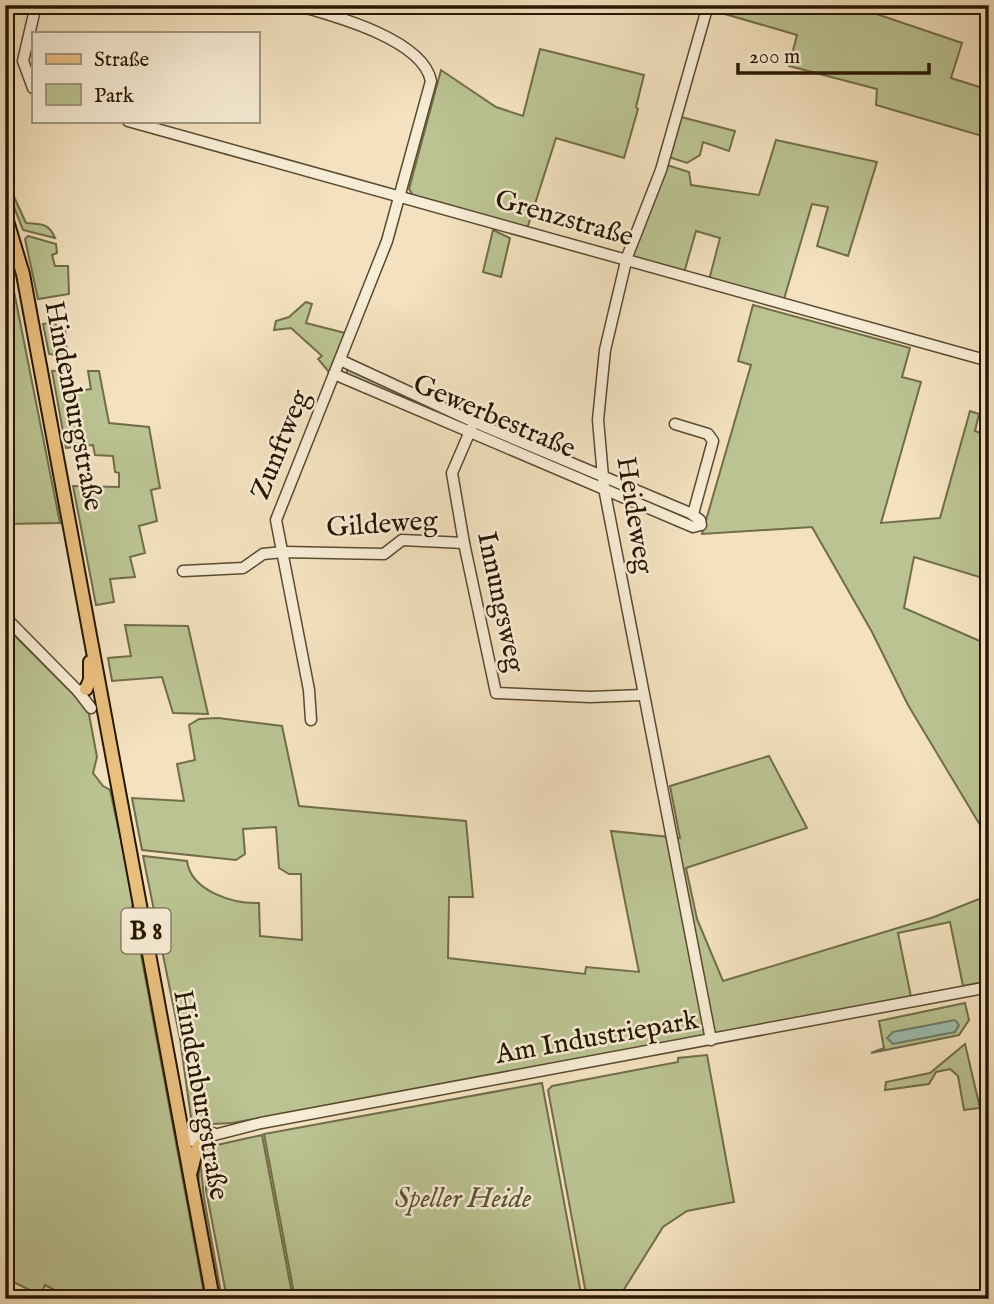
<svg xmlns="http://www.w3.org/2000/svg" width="994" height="1304" font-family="'IM FELL English',serif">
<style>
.green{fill:#bbc392;stroke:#716d4a;stroke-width:2}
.water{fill:#9cbeae;stroke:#6d7b69;stroke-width:2}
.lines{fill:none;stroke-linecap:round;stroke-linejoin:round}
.minor-casing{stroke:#5a4a30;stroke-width:13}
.major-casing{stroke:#271701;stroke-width:16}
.minor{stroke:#f7ecd5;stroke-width:10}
.major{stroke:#eac080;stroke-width:12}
.labels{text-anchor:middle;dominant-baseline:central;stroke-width:5;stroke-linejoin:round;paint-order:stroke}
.shield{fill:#f7ecd5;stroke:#655741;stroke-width:2}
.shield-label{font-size:26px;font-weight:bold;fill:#271701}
.street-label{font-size:28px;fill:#271701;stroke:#f7ecd5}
.park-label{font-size:28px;font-style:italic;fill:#5b5334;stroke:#f7ecd5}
</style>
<rect width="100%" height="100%" fill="#f3e1bf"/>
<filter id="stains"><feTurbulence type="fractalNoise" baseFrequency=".00286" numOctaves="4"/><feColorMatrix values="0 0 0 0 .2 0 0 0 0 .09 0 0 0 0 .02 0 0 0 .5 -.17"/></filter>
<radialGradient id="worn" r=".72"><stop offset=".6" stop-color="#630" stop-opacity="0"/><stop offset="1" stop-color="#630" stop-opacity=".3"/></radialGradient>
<g class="green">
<path d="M712 5H850L962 43 951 78 989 90V138L876 105 877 89 789 66 797 35 711 10Z"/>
<path d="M540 49 644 75 636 107 638 109 624 158 556 138 527 229 414 197 409 189 441 70 496 107 523 116Z"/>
<path d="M681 117 735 131 729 151 703 142 700 155 687 163 669 157Z"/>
<path d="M776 140 877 162 848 256 817 246 828 207 812 204 784 299 709 280 720 238 696 231 684 273 631 257 667 165 689 172 691 185 759 195Z"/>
<path d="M5 177 26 223C41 224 49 223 55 238L23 230 5 184Z"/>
<path d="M493 230 510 238 501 277 483 272Z"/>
<path d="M28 236 56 244 57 253 52 255 55 266H68L69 294 38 299 25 239Z"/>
<path d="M5 246 60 523 5 524Z"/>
<path d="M306 302 312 304 306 323 345 333 329 372 318 359 322 356 291 328 274 330 276 321 289 317Z"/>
<path d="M753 305 910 348 902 377 921 382 881 523 940 518 970 411 979 414 975 431 989 436V580L914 557 904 608 989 645V840L908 705 872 632 812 527 702 534 751 365 738 361Z"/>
<path d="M55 322 57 329 65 328 67 357 49 354 43 324Z"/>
<path d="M348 368 463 419 460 423 346 375Z"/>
<path d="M67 370 72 392 91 389 88 371H99L109 423 149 427 160 488 151 490 157 521 139 526 145 553 130 557 135 577 110 579 114 602 96 605 73 486 119 487V473L115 472 113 456 95 455 93 445 66 448 52 371Z"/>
<path d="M125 625 188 626 208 714 173 713 162 677 112 681 108 658 131 656Z"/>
<path d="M5 626 88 709 97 757 93 773 103 786 110 790 135 904 132 906 205 1299H76L75 1295 68 1297 45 1285 39 1299H27L30 1290 5 1278Z"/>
<path d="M218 718 282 726 299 806 466 821 473 897H449L448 958 585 974 586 967 639 972 611 831 680 838 670 786 769 756 807 828 686 868 697 919 723 981 934 917 989 895V981L963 986 950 922 898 933 911 997 232 1123 192 1125 180 1039 143 856 187 861C191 891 233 904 259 903L260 936 302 940 301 874H289L279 868 276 827 243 829 245 854 236 860 142 850 132 798 184 801 177 764 195 760 189 725 199 719Z"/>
<path d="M965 1003 969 1020 959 1035 871 1053 884 1048 879 1021Z"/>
<path d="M965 1044 980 1108 964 1110 958 1076 950 1069 936 1072 929 1084 885 1090 886 1082 930 1073Z"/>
<path d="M707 1055 734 1202 687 1211 663 1227 618 1299H587L548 1090 552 1086 678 1062V1058Z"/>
<path d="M542 1083 582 1299H295L264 1134Z"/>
<path d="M262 1135 293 1299H227L206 1190 205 1158 217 1145Z"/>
<path d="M200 1158 204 1198 222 1299H218L198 1186Z"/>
</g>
<path class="water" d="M955 1020 959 1025 955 1032 893 1044 887 1038 893 1032Z"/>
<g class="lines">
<g class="minor-casing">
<g id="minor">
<path d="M296 5C332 15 423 39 431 81L387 241 276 520 309 690 311 720"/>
<path d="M708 5 661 170 627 257 605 350 598 420 604 488 711 1040"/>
<path d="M33 88 23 61 36 5"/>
<path d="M128 121 989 361"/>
<path d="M334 374 693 527 701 525 700 520 690 513 474 422 340 360"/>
<path d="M675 424 708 434 713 441 693 514"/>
<path d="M471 429 452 473 464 543 496 693 590 697 642 695"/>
<path d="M183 571 243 568 263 554 283 552 384 554 402 540 464 543"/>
<path d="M5 617 78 691"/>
<path d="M83 690 78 691 91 708"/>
<path d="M182 1134 213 1133"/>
<path d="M183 1143 261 1123 989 987"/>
</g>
</g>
<g class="major-casing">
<g id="major">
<path d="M5 214 23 274 213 1299"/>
<path d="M86 689 90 680V662"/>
<path d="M191 1171 196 1151 207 1137"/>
</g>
</g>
<use href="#minor" class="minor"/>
<use href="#major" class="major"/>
</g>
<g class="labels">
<rect class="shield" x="121.5" y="908.5" width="49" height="45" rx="5"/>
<g class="shield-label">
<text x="146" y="931">B 8</text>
</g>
<g class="street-label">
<text transform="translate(564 219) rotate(16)">Grenzstraße</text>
<text transform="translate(73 406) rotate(79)">Hindenburgstraße</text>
<text transform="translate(494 417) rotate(23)">Gewerbestraße</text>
<text transform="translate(281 445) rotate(-68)">Zunftweg</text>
<text transform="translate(634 515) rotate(81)">Heideweg</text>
<text transform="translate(382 525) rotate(-4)">Gildeweg</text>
<text transform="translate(500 602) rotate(78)">Innungsweg</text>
<text transform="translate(597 1038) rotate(-10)">Am Industriepark</text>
<text transform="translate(200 1095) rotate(80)">Hindenburgstraße</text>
</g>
<g class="park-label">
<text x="463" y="1199">Speller Heide</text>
</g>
</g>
<rect width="994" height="1304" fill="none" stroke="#f3e1bf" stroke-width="28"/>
<rect x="7" y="7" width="980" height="1290" fill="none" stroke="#271701" stroke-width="3.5"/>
<rect x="14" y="14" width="966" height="1276" fill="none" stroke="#271701" stroke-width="2"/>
<rect x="32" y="32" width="228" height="91" fill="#f7ecd5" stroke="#a49780" stroke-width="2"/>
<rect x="46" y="54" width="35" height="10" fill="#eac080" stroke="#a49780" stroke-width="2"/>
<text x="94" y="66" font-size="21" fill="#271701">Straße</text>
<rect x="46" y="84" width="35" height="21" fill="#bbc392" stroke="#a49780" stroke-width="2"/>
<text x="94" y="102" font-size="21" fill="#271701">Park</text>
<path d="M738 63v10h191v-10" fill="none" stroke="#271701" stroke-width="3.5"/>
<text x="749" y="63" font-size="21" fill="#271701" stroke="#f7ecd5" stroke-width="5" paint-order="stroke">200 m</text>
<rect width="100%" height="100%" filter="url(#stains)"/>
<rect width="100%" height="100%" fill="url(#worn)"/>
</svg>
